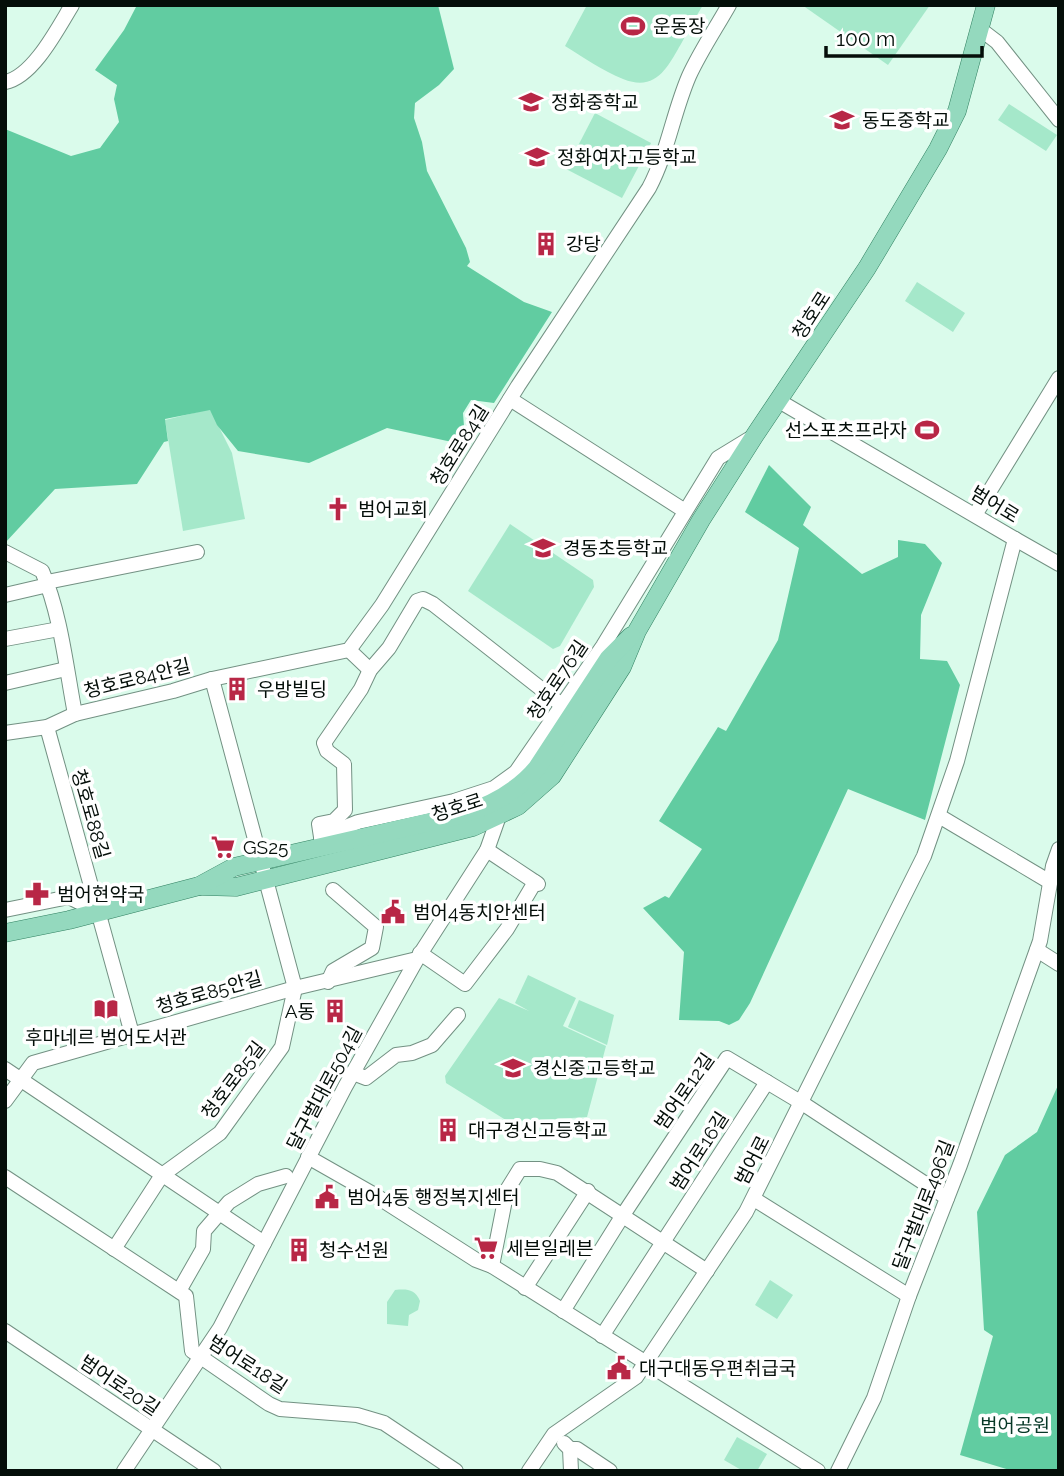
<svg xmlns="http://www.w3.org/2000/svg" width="1064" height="1476" font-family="Raleway,'Noto Sans KR',sans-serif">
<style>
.green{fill:#a5e8ca}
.forest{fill:#61cca1}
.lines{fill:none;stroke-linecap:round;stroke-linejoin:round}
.minor-casing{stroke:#739183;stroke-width:16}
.major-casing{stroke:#338263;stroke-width:19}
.minor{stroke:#fff;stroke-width:14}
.major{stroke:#94d9be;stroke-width:18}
.labels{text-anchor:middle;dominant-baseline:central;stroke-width:7;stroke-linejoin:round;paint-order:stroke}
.poi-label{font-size:19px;fill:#040e09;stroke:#fff;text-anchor:start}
.street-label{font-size:19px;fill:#040e09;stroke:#fff}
.park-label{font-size:19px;fill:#073827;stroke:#fff}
</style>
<rect width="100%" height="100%" fill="#dafbeb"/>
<g class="green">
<path d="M587 5H703C695 18 688 31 681 44 667 68 656 92 623 79 603 71 583 57 565 46Z"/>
<path d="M802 5H930L888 65Z"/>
<path d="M1009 104 1057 135 1046 151 998 120Z"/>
<path d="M595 113 651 143 622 198 566 169Z"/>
<path d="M917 282 965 313 953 332 905 301Z"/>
<path d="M210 409 232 453 245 519 183 531 165 420Z"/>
<path d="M510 524 593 580 594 587 560 646 553 649 468 591Z"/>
<path d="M528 975 576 998 563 1026 606 1046 587 1117 509 1122 446 1083 445 1076 499 998 529 1011 515 1003Z"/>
<path d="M579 1000 614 1015 607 1045 568 1027Z"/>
<path d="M770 1280 793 1295 777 1319 755 1305Z"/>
<path d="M395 1290C407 1289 415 1289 420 1301L418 1310 409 1315 408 1326 387 1324V1302Z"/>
<path d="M737 1437 767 1454 757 1471H743L724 1460Z"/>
</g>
<g class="forest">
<path d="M133 5H438L454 69 439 85 415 103 414 118 422 142 427 171 466 248 470 262 467 266 524 302 552 312 494 403 471 400 463 413 464 426 452 442 387 428 309 463 238 451 217 425 210 410 165 419 168 441 164 442 137 484 55 489 5 543V129L71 156 100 148 119 122 114 99 117 85 95 70 124 30 136 7Z"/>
<path d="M769 465 811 507 803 525 862 574 898 557V540L925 544 942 563 921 615 920 659 947 661 960 685 925 820 848 789 750 1003 739 1020 729 1025 719 1021 679 1020 684 952 643 908 665 896 669 898 702 849 659 821 718 727 726 731 778 640 799 548 745 512Z"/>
<path d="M1059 1083V1471H1013L960 1455 993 1336 984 1330 977 1212 1005 1155 1037 1132Z"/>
</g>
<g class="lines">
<g class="minor-casing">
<g id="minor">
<path d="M980 29 997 42 1059 120"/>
<path d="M5 82C33 77 58 28 72 5"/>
<path d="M510 399 685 511"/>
<path d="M975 515 1059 378"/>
<path d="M1015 539 1059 564"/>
<path d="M5 552 42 571C61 615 66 667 75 714"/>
<path d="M47 582 197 552"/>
<path d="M5 595 48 585"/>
<path d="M5 639 59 629"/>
<path d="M349 650 370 670"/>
<path d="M5 683 66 669"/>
<path d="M47 727 132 1034"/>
<path d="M5 733 47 727 75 714 173 691 212 679 349 650 382 605 518 386 649 188C668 152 673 113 689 76 700 52 716 28 729 5"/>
<path d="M939 816 1050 882"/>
<path d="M321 837 319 824 334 821 345 810 344 764 327 751 324 743 361 689 370 670 389 648 417 601 423 599 433 604 563 706"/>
<path d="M322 847 321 837 358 822 454 801 494 788 516 772 603 646 718 458 754 436"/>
<path d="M487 850 538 884"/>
<path d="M5 910 69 897 99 912"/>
<path d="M1037 950 1059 964"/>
<path d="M420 953 465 984 507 929 535 882"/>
<path d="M328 982 333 971 372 948 376 927 333 890"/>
<path d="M5 1069 264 1243"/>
<path d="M353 1073 366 1078 396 1055 412 1053 432 1045 458 1015"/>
<path d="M5 1101 33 1063 295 988 417 959"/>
<path d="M308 1157 373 1194 476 1260 492 1266 818 1471"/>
<path d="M5 1177 186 1296 192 1351 269 1404 280 1409 357 1415 384 1423 456 1471"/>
<path d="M754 1199 909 1296"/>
<path d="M114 1249 162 1175 220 1133 282 1047 295 988 212 679"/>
<path d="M492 1266 507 1190 520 1169H540L557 1173 707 1271"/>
<path d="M525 1288 588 1191"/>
<path d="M179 1291 203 1249 204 1231 229 1202 258 1184 286 1176"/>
<path d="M563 1311 623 1215 727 1058 802 1103 947 1198"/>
<path d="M5 1331 214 1471"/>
<path d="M602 1336 767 1082"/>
<path d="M564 1443 570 1449 571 1471"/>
<path d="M570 1449H577L610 1471"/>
<path d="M124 1471 220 1328 345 1087 417 959 487 850 499 816"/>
<path d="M529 1471 554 1434 636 1377 746 1212 924 856 957 761 1015 539 779 401"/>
<path d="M838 1471 874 1398 909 1296 960 1165 1040 941 1053 866 1059 849"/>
</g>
</g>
<g class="major-casing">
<g id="major">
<path d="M199 886 236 887 473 827 518 806 552 776 622 667 637 631 701 520 755 435 867 268 938 149 957 111 986 5"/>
<path d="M5 933 69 920 199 886 234 867 461 815C490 806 517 792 537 768L609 658 631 636"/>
</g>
</g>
<use href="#minor" class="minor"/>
<use href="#major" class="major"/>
</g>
<defs>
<g id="stadium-bare" transform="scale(1.89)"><path d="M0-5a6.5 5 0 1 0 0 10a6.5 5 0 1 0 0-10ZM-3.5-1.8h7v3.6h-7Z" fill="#b82746" stroke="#fff" stroke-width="2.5" paint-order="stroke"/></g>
<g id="school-bare" transform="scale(1.89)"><path d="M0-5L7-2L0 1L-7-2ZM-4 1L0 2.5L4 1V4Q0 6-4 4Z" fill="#b82746" stroke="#fff" stroke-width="2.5" paint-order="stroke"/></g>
<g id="building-bare" transform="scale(1.89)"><path d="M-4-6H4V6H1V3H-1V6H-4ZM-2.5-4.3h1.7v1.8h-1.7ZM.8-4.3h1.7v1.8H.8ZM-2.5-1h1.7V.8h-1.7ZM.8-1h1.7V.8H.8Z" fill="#b82746" stroke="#fff" stroke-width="2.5" paint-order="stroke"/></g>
<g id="church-bare" transform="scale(1.89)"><path d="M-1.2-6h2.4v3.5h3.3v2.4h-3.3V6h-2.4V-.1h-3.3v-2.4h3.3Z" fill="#b82746" stroke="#fff" stroke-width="2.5" paint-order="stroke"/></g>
<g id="supermarket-bare" transform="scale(1.89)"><path d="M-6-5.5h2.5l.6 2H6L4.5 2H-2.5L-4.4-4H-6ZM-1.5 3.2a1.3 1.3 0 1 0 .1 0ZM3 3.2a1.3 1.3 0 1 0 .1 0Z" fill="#b82746" stroke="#fff" stroke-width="2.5" paint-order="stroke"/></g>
<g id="pharmacy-bare" transform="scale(1.89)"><path d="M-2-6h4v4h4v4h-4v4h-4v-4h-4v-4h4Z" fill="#b82746" stroke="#fff" stroke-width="2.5" paint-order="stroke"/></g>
<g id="civic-bare" transform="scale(1.89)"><path d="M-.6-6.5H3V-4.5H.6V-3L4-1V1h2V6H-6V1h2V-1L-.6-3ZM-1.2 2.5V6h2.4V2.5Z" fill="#b82746" stroke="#fff" stroke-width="2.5" paint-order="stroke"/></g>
<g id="library-bare" transform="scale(1.89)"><path d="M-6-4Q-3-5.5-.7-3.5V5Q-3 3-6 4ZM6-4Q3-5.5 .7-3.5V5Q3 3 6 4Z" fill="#b82746" stroke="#fff" stroke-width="2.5" paint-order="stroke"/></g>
</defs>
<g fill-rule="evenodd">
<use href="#stadium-bare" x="633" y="26"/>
<use href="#school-bare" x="531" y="102"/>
<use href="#school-bare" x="842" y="120"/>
<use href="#school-bare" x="537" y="157"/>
<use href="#building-bare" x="546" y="244"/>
<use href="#stadium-bare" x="927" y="430"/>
<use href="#church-bare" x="338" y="509"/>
<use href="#school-bare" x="543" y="548"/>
<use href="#building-bare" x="237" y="689"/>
<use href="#supermarket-bare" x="223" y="847"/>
<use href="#pharmacy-bare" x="37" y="894"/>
<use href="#civic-bare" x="393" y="912"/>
<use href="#library-bare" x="106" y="1009"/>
<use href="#building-bare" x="335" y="1011"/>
<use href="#school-bare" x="513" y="1068"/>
<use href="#building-bare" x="448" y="1130"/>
<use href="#civic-bare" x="327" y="1197"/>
<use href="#supermarket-bare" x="486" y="1248"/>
<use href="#building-bare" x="299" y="1250"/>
<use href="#civic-bare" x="619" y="1368"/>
</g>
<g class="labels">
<g class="poi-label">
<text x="653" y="26">운동장</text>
<text x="551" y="102">정화중학교</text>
<text x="862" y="120">동도중학교</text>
<text x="557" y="157">정화여자고등학교</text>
<text x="566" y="244">강당</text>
<text x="907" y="430" text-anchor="end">선스포츠프라자</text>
<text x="358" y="509">범어교회</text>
<text x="563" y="548">경동초등학교</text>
<text x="257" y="689">우방빌딩</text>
<text x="243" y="847">GS25</text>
<text x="57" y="894">범어현약국</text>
<text x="413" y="912">범어4동치안센터</text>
<text x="315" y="1011" text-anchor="end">A동</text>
<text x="106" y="1037" text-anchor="middle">후마네르 범어도서관</text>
<text x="533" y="1068">경신중고등학교</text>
<text x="468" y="1130">대구경신고등학교</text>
<text x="347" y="1197">범어4동 행정복지센터</text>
<text x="506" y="1248">세븐일레븐</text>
<text x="319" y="1250">청수선원</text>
<text x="639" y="1368">대구대동우편취급국</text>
</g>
<g class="street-label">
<text transform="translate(811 315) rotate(-57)">청호로</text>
<text transform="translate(459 445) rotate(-58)">청호로84길</text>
<text transform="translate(995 504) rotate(31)">범어로</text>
<text transform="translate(137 678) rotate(-14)">청호로84안길</text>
<text transform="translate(557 680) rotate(-56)">청호로76길</text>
<text transform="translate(457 807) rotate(-18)">청호로</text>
<text transform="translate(91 814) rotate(74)">청호로88길</text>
<text transform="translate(209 992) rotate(-16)">청호로85안길</text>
<text transform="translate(233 1080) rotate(-53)">청호로85길</text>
<text transform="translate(324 1088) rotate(-62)">달구벌대로504길</text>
<text transform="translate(684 1091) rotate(-55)">범어로12길</text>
<text transform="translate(699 1151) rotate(-57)">범어로16길</text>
<text transform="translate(752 1160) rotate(-63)">범어로</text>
<text transform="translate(923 1205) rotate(-69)">달구벌대로496길</text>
<text transform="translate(248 1364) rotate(33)">범어로18길</text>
<text transform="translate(120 1385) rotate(34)">범어로20길</text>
</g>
<g class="park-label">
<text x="1015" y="1425">범어공원</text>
</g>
</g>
<rect width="1064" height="1476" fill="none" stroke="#040e09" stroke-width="14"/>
<path d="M826 46v10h156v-10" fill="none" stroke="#040e09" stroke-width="3.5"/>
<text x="836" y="46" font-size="21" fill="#040e09" stroke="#ffffff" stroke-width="5" paint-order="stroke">100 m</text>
</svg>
